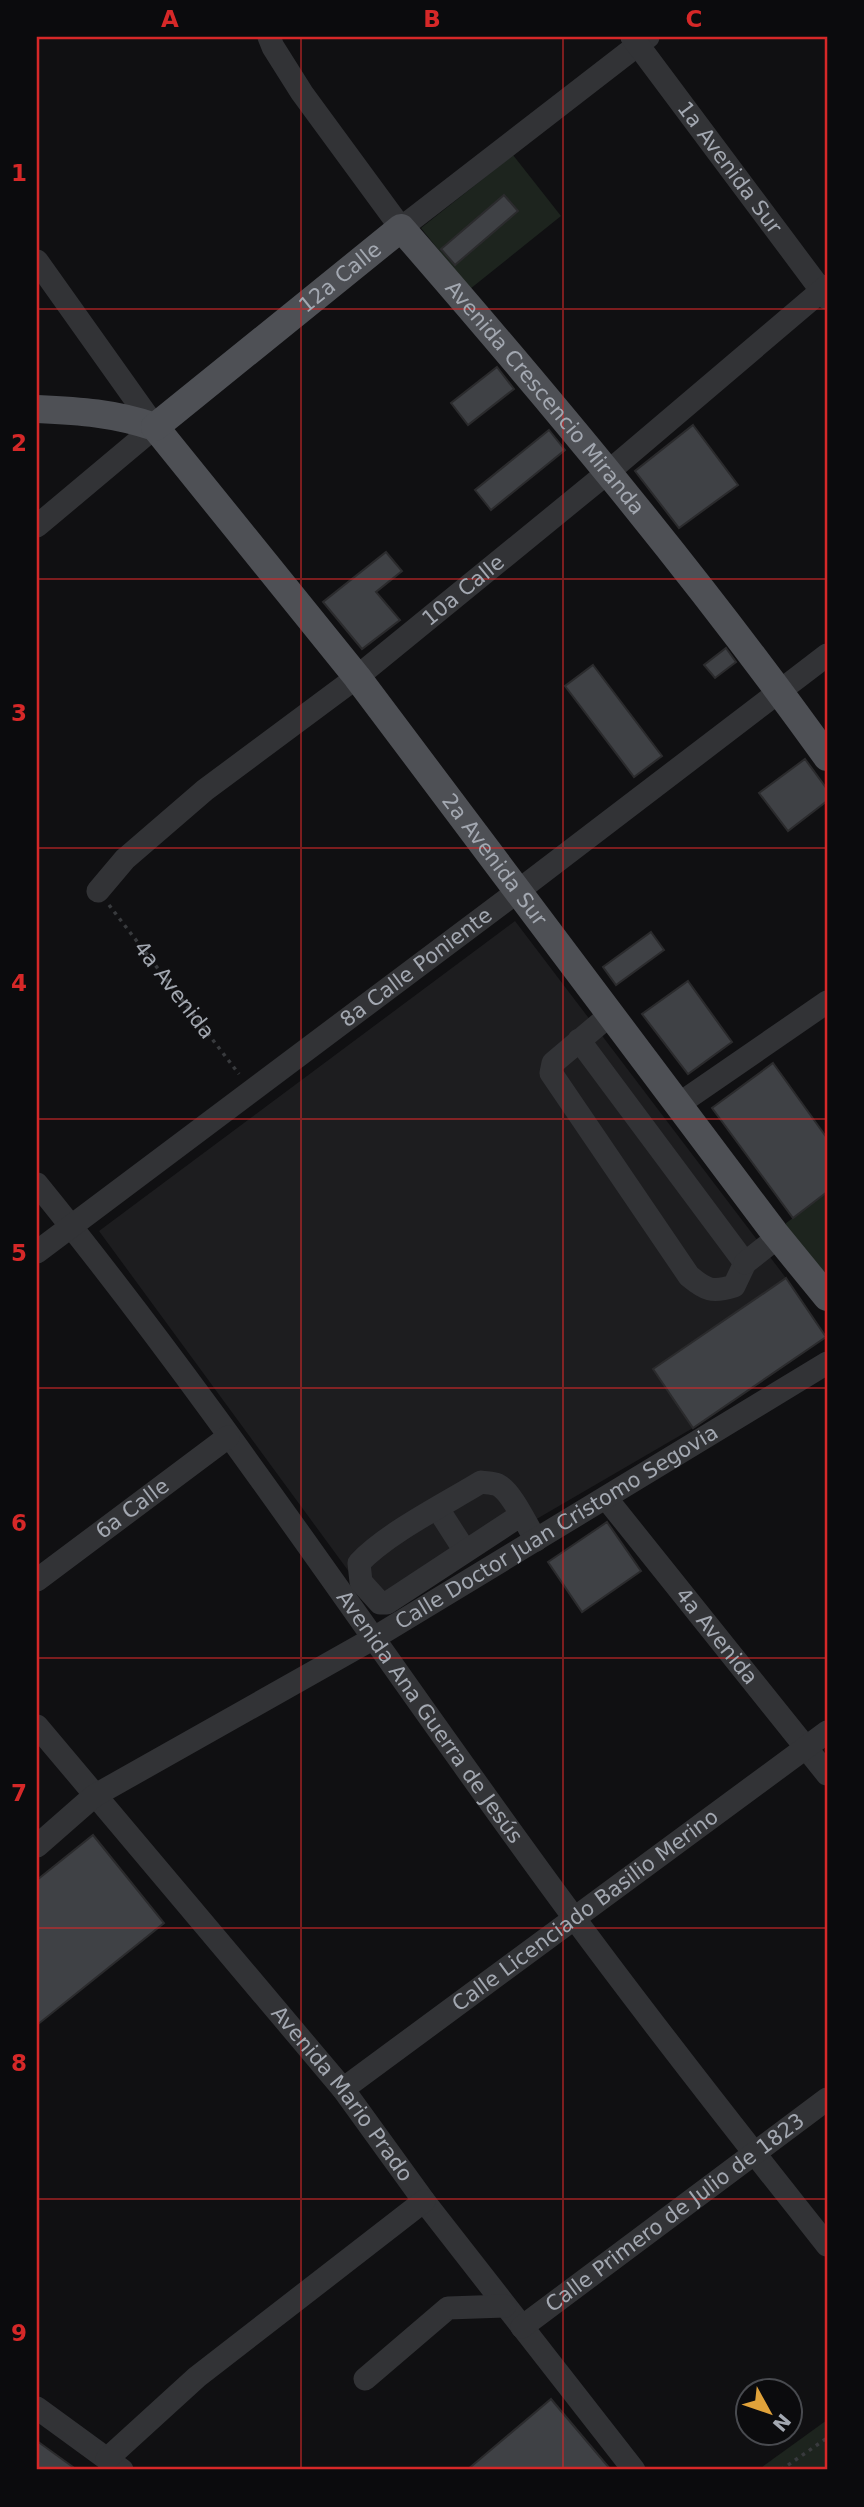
<svg xmlns="http://www.w3.org/2000/svg" width="864" height="2507" font-family="'DejaVu Sans',sans-serif">
<style>
.built{fill:#1d1d1f}
.green{fill:#1d241e}
.building{fill:#3f4145;stroke:#2b2b2d;stroke-width:2}
.lines{fill:none;stroke-linecap:round;stroke-linejoin:round}
.path{stroke:#383a3d;stroke-width:3.5;stroke-dasharray:3.5 5;stroke-linecap:butt}
.minor{stroke:#323336;stroke-width:23}
.major{stroke:#4e5055;stroke-width:28}
.grid{fill:none;stroke:#d62828;stroke-width:2;stroke-opacity:0.55}
.labels{text-anchor:middle;dominant-baseline:central;stroke-width:5;stroke-linejoin:round;paint-order:stroke}
.street-label{font-size:21px;fill:#a3a8b1;stroke:#0b0b0d}
.neatline{fill:none;stroke:#d62828;stroke-width:2.5}
.grid-label{font-size:23px;text-anchor:middle;font-weight:bold;fill:#d62828}
</style>
<rect width="100%" height="100%" fill="#101012"/>
<path class="built" d="M515 921 786 1278 653 1369 693 1428 528 1524 380 1614 99 1231Z"/>
<g class="green">
<path d="M513 155 561 216 470 289 421 228Z"/>
<path d="M827 1192V1281L785 1224Z"/>
<path d="M827 2420V2470H758Z"/>
</g>
<g class="building">
<path d="M504 195 518 211 455 265 441 249Z"/>
<path d="M497 367 514 389 468 425 451 403Z"/>
<path d="M693 425 738 485 679 528 635 471Z"/>
<path d="M549 430 565 450 491 510 475 490Z"/>
<path d="M386 552 402 571 376 592 400 620 362 649 323 602Z"/>
<path d="M726 648 736 662 715 678 704 665Z"/>
<path d="M593 665 662 756 634 777 565 686Z"/>
<path d="M805 759 827 789V801L788 831 759 793Z"/>
<path d="M651 932 664 950 616 985 603 967Z"/>
<path d="M688 981 732 1042 688 1074 642 1014Z"/>
<path d="M773 1063 827 1138V1192L793 1218 712 1108Z"/>
<path d="M786 1278 826 1337 693 1428 653 1369Z"/>
<path d="M607 1522 641 1571 582 1612 548 1562Z"/>
<path d="M93 1835 164 1923 37 2025V1880Z"/>
<path d="M551 2399 611 2470H467Z"/>
<path d="M37 2441 77 2470H37Z"/>
</g>
<g class="lines">
<g class="path">
<path id="s1" d="M109 905 239 1074"/>
<path d="M781 2470 827 2438"/>
</g>
<g class="minor">
<path d="M269 37 273 47 302 93 401 228 648 37"/>
<path id="s2" d="M632 37 827 298"/>
<path d="M37 261 155 427 37 526"/>
<path id="s3" d="M98 891 125 859 205 790 357 677 607 473 827 286"/>
<path d="M579 1040 745 1263 734 1286C712 1293 706 1290 689 1276L551 1073 553 1063 611 1014"/>
<path d="M679 1104 827 1002"/>
<path id="s4" d="M37 1184C229 1420 394 1675 575 1919 657 2030 742 2138 827 2245"/>
<path id="s5" d="M37 1252 518 891 827 655"/>
<path d="M745 1263 778 1237"/>
<path id="s6" d="M606 1498 827 1774"/>
<path d="M438 1509 465 1551"/>
<path d="M521 1515 387 1603H380L361 1582 359 1563C387 1533 445 1504 481 1482 487 1483 493 1483 498 1485 512 1492 527 1526 536 1540"/>
<path id="s7" d="M37 1580 228 1437"/>
<path id="s8" d="M37 1726 343 2089 424 2201 634 2470"/>
<path id="s9" d="M37 1846 94 1796 374 1638 827 1363"/>
<path id="s10" d="M343 2089 827 1732"/>
<path id="s11" d="M522 2327 827 2099"/>
<path d="M365 2379 448 2308 505 2306"/>
<path d="M37 2408 122 2470"/>
<path d="M107 2459 197 2377 424 2201"/>
</g>
<g class="major">
<path d="M37 409C80 411 114 413 155 427"/>
<path id="s12" d="M155 427 357 677 774 1232 827 1297"/>
<path id="s13" d="M155 427 401 228C549 398 695 573 827 757"/>
</g>
</g>
<path class="grid" d="M301 37V2470M563 37V2470M37 309H827M37 579H827M37 848H827M37 1119H827M37 1388H827M37 1658H827M37 1928H827M37 2199H827"/>
<g class="labels">
<g class="street-label">
<text stroke="none"><textPath href="#s2" startOffset="163">1a Avenida Sur</textPath></text>
<text stroke="none"><textPath href="#s13" startOffset="238">12a Calle</textPath></text>
<text stroke="none"><textPath href="#s13" startOffset="539">Avenida Crescencio Miranda</textPath></text>
<text stroke="none"><textPath href="#s3" startOffset="474">10a Calle</textPath></text>
<text stroke="none"><textPath href="#s12" startOffset="550">2a Avenida Sur</textPath></text>
<text stroke="none"><textPath href="#s5" startOffset="474">8a Calle Poniente</textPath></text>
<text stroke="none"><textPath href="#s1" startOffset="107">4a Avenida</textPath></text>
<text stroke="none"><textPath href="#s7" startOffset="119">6a Calle</textPath></text>
<text stroke="none"><textPath href="#s9" startOffset="611">Calle Doctor Juan Cristomo Segovia</textPath></text>
<text stroke="none"><textPath href="#s6" startOffset="177">4a Avenida</textPath></text>
<text stroke="none"><textPath href="#s4" startOffset="662">Avenida Ana Guerra de Jesús</textPath></text>
<text stroke="none"><textPath href="#s10" startOffset="301">Calle Licenciado Basilio Merino</textPath></text>
<text stroke="none"><textPath href="#s8" startOffset="478">Avenida Mario Prado</textPath></text>
<text stroke="none"><textPath href="#s11" startOffset="191">Calle Primero de Julio de 1823</textPath></text>
</g>
</g>
<rect width="864" height="2507" fill="none" stroke="#0b0b0d" stroke-width="77"/>
<g transform="translate(769 2412) rotate(130)"><circle r="33" fill="#0b0b0d" stroke="#484a4f" stroke-width="2"/>
<path d="M0-5L12 26L0 18L-12 26Z" fill="#e0a23a"/>
<text y="-10" font-size="19" font-weight="bold" text-anchor="middle" fill="#a3a8b1">N</text>
</g>
<rect x="38" y="38" width="788" height="2430" class="neatline"/>
<g class="grid-label">
<text x="170" y="27">A</text>
<text x="432" y="27">B</text>
<text x="694" y="27">C</text>
<text x="19" y="181">1</text>
<text x="19" y="451">2</text>
<text x="19" y="721">3</text>
<text x="19" y="991">4</text>
<text x="19" y="1261">5</text>
<text x="19" y="1531">6</text>
<text x="19" y="1801">7</text>
<text x="19" y="2071">8</text>
<text x="19" y="2341">9</text>
</g>
</svg>
